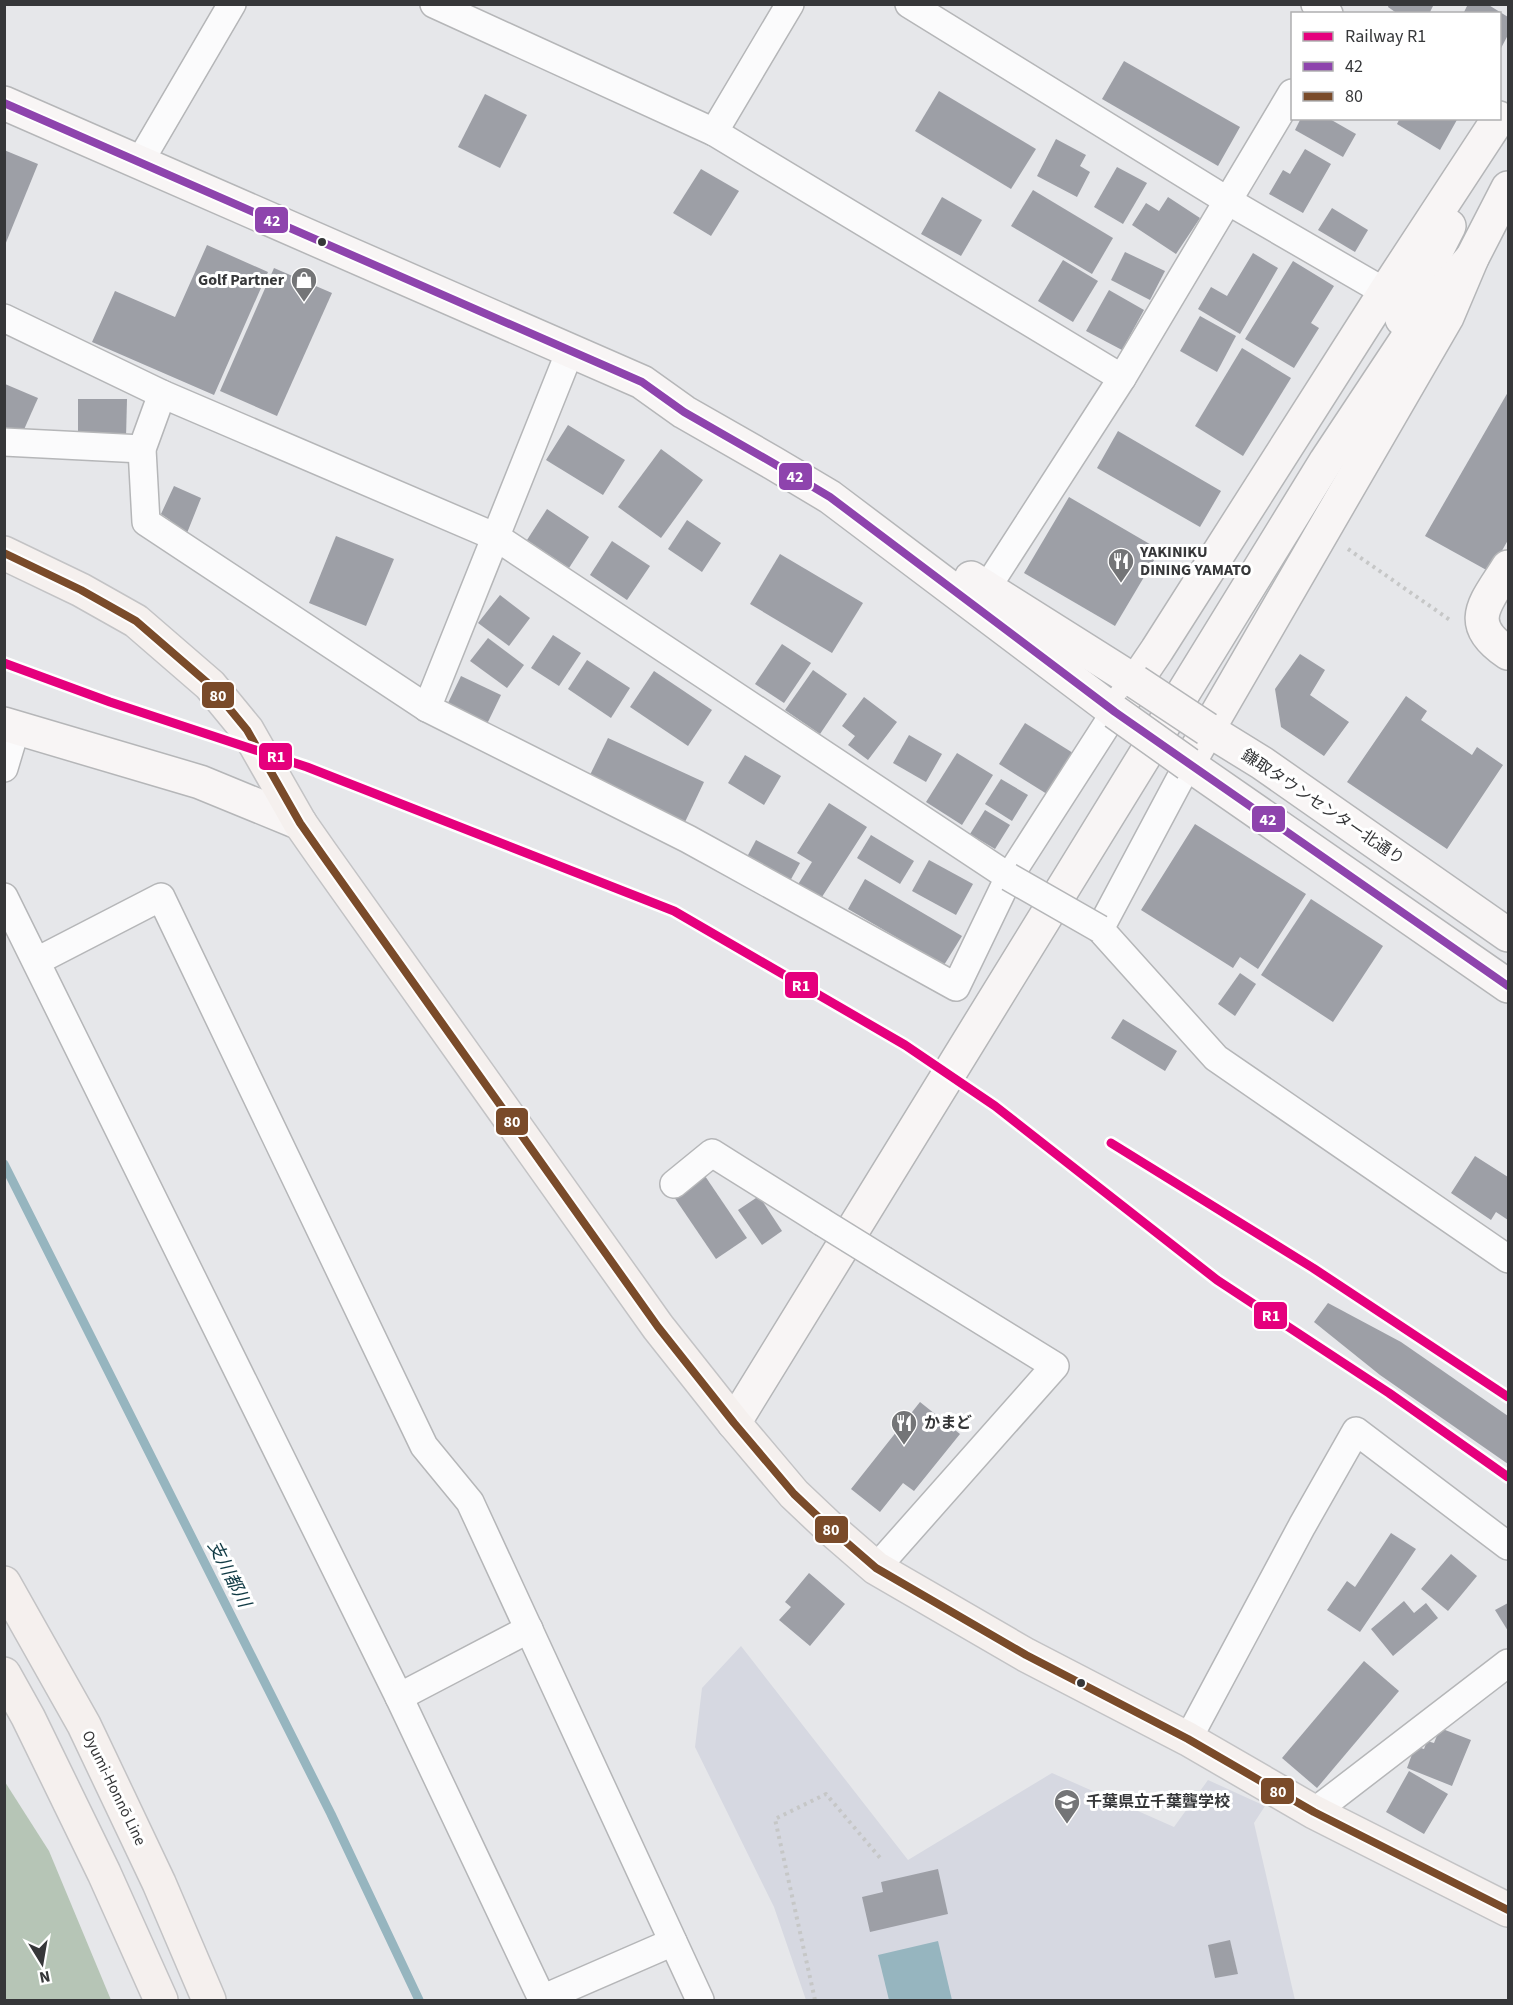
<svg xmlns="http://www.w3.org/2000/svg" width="1513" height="2005" font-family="'Source Sans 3','Noto Sans JP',sans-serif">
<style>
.built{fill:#d6d8e1}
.forest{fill:#b6c5b6}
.water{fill:#96b5bf}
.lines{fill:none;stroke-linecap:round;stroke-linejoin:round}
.stream{stroke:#96b5bf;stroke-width:9}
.building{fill:#9d9fa6}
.street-casing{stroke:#b5b6b8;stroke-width:30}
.secondary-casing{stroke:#b5b6b8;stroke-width:36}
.primary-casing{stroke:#c3c3c5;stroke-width:36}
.path{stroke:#c6c7c7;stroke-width:4;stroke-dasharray:3 4.5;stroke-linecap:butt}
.street{stroke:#fbfbfc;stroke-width:27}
.secondary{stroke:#f8f5f5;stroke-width:33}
.primary{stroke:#f5f0ee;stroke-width:33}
.street-bridge-casing{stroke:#b5b6b8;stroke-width:30;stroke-linecap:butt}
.secondary-bridge-casing{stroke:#b5b6b8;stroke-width:36;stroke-linecap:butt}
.street-bridge{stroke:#fbfbfc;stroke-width:27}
.secondary-bridge{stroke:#f8f5f5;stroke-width:33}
.bus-1-casing{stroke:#fff;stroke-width:12}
.bus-2-casing{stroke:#fff;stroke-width:12}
.bus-1{stroke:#8e44ad;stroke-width:8}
.bus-2{stroke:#7a4b2a;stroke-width:8}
.rail-1-casing{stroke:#fff;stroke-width:14}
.rail-1{stroke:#e5007d;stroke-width:9}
.bus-dot{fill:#363739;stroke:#fff;stroke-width:2}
.labels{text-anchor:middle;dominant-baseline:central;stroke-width:6;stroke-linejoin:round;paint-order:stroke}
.poi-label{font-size:16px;font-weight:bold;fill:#363739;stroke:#fff;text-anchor:start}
.street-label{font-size:16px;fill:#363739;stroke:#fff}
.water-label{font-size:18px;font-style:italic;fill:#103a44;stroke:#fff}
.line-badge{stroke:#fff;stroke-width:2}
.badge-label{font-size:16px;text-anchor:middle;font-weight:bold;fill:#fff}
</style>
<rect width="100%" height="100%" fill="#e6e7ea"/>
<path class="built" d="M741 1646 908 1860 1052 1773 1174 1827 1208 1780 1265 1806 1254 1823 1295 2000H806L774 1907 695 1747 702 1688Z"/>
<path class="forest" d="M5 1782 49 1851 111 2000H5Z"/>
<path class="water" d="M938 1941 952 2000H889L878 1955Z"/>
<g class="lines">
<path class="stream" d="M4 1164 331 1814 419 2000"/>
</g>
<g class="building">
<path d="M1389 4H1434L1429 14H1398L1388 7Z"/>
<path d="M1468 4H1487L1508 17V35L1500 50V14H1463Z"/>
<path d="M1124 61 1240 127 1218 166 1102 99Z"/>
<path d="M939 91 1036 149 1011 189 915 131Z"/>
<path d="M485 94 527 115 500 168 458 147Z"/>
<path d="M1301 118H1328L1356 134 1343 157 1295 130Z"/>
<path d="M1400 118H1458L1440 150 1397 124Z"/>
<path d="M1056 139 1086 155 1080 166 1090 172 1077 197 1037 176Z"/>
<path d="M1305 149 1331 164 1303 213 1269 194 1283 170 1290 174Z"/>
<path d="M4 150 38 164 5 245H4Z"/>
<path d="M1117 167 1147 183 1123 224 1094 207Z"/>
<path d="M701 169 739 191 711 236 673 213Z"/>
<path d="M1033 190 1113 238 1092 274 1011 226Z"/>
<path d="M942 197 982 220 961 256 921 234Z"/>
<path d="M1168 197 1200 218 1176 254 1132 225 1146 203 1159 211Z"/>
<path d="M1332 208 1368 230 1355 252 1318 230Z"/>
<path d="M207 245 268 272 214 395 92 342 115 291 175 317Z"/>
<path d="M1125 252 1165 271 1150 300 1111 280Z"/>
<path d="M1253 253 1278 268 1240 334 1198 309 1211 287 1227 296Z"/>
<path d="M1063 260 1098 281 1073 322 1038 301Z"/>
<path d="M1293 261 1334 286 1311 323 1319 328 1294 368 1245 339Z"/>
<path d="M274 268 332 293 277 416 220 391Z"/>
<path d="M1109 290 1144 310 1122 350 1086 331Z"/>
<path d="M1200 316 1236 336 1217 372 1180 351Z"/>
<path d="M1242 348 1291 378 1243 456 1195 426Z"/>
<path d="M5 384 38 398 22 434 5 427Z"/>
<path d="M1508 392V540L1490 572 1425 536Z"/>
<path d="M78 399H127L126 438H78Z"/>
<path d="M568 425 625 460 603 495 546 460Z"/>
<path d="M1118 431 1221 491 1200 527 1097 468Z"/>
<path d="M661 449 703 480 661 538 618 507Z"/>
<path d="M174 486 201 498 187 533 170 524V520L161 514Z"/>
<path d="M1069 497 1160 550 1115 626 1024 573Z"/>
<path d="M547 509 589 537 569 568 527 540Z"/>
<path d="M687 520 721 543 702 572 668 549Z"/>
<path d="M336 536 394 559 366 626 309 603Z"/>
<path d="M612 541 650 566 627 600 590 575Z"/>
<path d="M780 554 863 603 832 653 750 604Z"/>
<path d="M500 595 530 618 509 646 478 623Z"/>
<path d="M553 635 581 653 559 686 531 668Z"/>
<path d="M488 638 524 665 507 688 470 661Z"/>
<path d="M782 644 811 663 784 703 755 684Z"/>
<path d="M1300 654 1325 670 1310 695 1349 722 1324 756 1281 727 1275 689Z"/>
<path d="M587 660 630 688 611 718 568 689Z"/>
<path d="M813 670 847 694 820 734 785 710Z"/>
<path d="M654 671 712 710 688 746 630 707Z"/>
<path d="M461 676 501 695 487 724 447 705Z"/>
<path d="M1406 696 1427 711 1421 720 1472 755 1477 747 1503 765 1447 849 1347 782Z"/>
<path d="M864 697 897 722 868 760 848 745 855 736 842 726Z"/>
<path d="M1025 723 1073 753 1047 794 999 764Z"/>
<path d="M909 735 942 754 926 782 893 763Z"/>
<path d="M608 738 704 782 685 822 589 777Z"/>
<path d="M957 753 993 775 962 825 926 802Z"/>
<path d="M745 755 781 776 764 805 728 783Z"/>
<path d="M1001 779 1028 795 1012 821 985 804Z"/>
<path d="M829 803 867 827 820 900 797 886 812 862 797 853Z"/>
<path d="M985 810 1010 825 995 849 970 834Z"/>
<path d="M1195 824 1306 894 1258 969 1240 957 1233 968 1141 910Z"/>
<path d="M871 835 914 861 900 884 857 858Z"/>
<path d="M756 840 800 863 790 881 747 857Z"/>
<path d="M929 860 973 884 956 915 912 891Z"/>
<path d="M865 879 962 936 944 965 848 909Z"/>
<path d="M1311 899 1383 946 1333 1022 1261 975Z"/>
<path d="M1240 973 1256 984 1235 1016 1218 1004Z"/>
<path d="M1123 1019 1177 1051 1165 1071 1111 1038Z"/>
<path d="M1475 1156 1508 1177V1220L1496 1212 1491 1220 1451 1193Z"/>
<path d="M703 1173 747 1238 716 1259 672 1194Z"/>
<path d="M759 1196 782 1231 762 1245 738 1210Z"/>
<path d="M1328 1303 1401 1342 1508 1416V1464L1380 1375 1314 1322Z"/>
<path d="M920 1402 960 1434 914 1491 903 1483 880 1512 851 1489Z"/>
<path d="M1391 1533 1416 1549 1360 1632 1327 1610 1347 1581 1355 1587Z"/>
<path d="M1451 1554 1477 1576 1448 1611 1421 1589Z"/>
<path d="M809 1573 845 1604 810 1646 779 1620 791 1607 785 1602Z"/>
<path d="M1404 1601 1414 1613 1426 1603 1438 1618 1393 1656 1371 1629Z"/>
<path d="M1508 1603V1631L1495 1610Z"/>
<path d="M1364 1661 1399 1691 1317 1788 1282 1758Z"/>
<path d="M1440 1728 1471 1740 1452 1786 1407 1768 1415 1746 1424 1749 1427 1741 1434 1743Z"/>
<path d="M1409 1771 1448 1794 1424 1834 1386 1812Z"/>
<path d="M938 1869 948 1914 870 1932 862 1897 883 1892 881 1882Z"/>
<path d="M1230 1940 1238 1974 1215 1978 1208 1945Z"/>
</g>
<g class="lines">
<g class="street-casing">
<g id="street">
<path d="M434 4 714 132 790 4"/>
<path d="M909 4 1228 201 1385 292"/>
<path d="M1315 4 1329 14"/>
<path d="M714 132 1122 378"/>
<path d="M139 163 232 4"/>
<path d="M4 318 162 394 496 537 1009 877"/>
<path d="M162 394 142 449 146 522 427 708 688 839 956 987 1009 877 1115 712"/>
<path d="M4 442 142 449"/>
<path d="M986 589 1122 378 1292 93"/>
<path d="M427 708 570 351"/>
<path d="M1188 764 1100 929 1216 1058 1508 1259"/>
<path d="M4 768 16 728"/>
<path d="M4 897 399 1697 542 1999 673 1942"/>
<path d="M37 961 161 897 424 1446 470 1502 700 2000"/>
<path d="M674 1184 712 1153 822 1222"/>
<path d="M876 1568 1055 1366 885 1261"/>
<path d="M399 1697 529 1629"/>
<path d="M1188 1739 1302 1526 1356 1431 1508 1546"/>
<path d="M1314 1812 1508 1663"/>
</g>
</g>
<g class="secondary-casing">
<g id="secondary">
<path d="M4 103 642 382 684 412 773 463 830 497 1115 712 1157 650 1385 292 1499 118"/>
<path d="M1508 188 1472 258 1447 317 1188 764 1508 986"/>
<path d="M1402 319 1449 226"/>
<path d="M1508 567C1486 603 1463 623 1508 653"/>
<path d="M971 578 1136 682"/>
<path d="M4 724 200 782 300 823"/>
<path d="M1207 729 1262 763 1508 935"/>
<path d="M734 1423 1326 461 1426 310 1472 258"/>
</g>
</g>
<g class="primary-casing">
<g id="primary">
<path d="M4 553 81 590 136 621 210 685 247 730 300 823 321 853 658 1327 734 1423 794 1494 831 1529 876 1568 1026 1655 1188 1739 1314 1812 1508 1910"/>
<path d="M4 1583 84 1725 159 1883 209 2000"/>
<path d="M4 1674 28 1717 104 1873 161 2000"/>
</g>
</g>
<g class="path">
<path d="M1348 549 1450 620"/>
<path d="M815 2000 775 1819 826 1794 881 1859"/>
</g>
<use href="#street" class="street"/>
<use href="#secondary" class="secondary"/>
<use href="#primary" class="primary"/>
<g class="street-bridge-casing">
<g id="street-bridge">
<path d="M1009 877 1100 929"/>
<path d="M822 1222 885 1261"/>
</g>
</g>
<g class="secondary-bridge-casing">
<g id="secondary-bridge">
<path d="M1136 682 1207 729"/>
<path d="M1115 712 1188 764"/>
</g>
</g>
<use href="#street-bridge" class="street-bridge"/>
<use href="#secondary-bridge" class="secondary-bridge"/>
<g class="bus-1-casing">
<path id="bus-1" d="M4 103 642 382 684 412 773 463 830 497 1115 712 1508 986"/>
</g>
<g class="bus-2-casing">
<path id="bus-2" d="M4 553 81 590 136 621 210 685 247 730 300 823 321 853 658 1327 734 1423 794 1494 831 1529 876 1568 1026 1655 1188 1739 1314 1812 1508 1910"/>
</g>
<use href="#bus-1" class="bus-1"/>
<use href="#bus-2" class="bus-2"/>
<g class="rail-1-casing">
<g id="rail-1">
<path d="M4 663 110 702 307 767 674 911 905 1045 995 1106 1217 1280 1389 1393 1508 1477"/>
<path d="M1111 1143 1313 1268 1508 1397"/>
</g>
</g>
<use href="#rail-1" class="rail-1"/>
</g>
<defs>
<g id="shop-pin" transform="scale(1.35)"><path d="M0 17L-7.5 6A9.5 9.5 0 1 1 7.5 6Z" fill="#747577" stroke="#fff"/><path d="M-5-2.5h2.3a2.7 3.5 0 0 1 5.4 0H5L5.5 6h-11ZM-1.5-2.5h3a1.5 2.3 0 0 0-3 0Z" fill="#fff"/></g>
<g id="restaurant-pin" transform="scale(1.35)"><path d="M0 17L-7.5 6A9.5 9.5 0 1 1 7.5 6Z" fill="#747577" stroke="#fff"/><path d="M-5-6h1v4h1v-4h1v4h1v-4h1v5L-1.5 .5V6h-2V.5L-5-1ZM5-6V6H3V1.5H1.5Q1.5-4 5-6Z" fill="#fff"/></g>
<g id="school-pin" transform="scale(1.35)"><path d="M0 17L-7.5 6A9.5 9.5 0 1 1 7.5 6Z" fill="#747577" stroke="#fff"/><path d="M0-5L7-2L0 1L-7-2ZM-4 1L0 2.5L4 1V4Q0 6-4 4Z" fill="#fff"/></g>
</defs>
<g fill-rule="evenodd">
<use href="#shop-pin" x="304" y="280"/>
<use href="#restaurant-pin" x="1121" y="561"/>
<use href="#restaurant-pin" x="904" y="1423"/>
<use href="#school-pin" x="1067" y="1802"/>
</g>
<g class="bus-dot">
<circle cx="322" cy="242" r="5"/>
<circle cx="1081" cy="1683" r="5"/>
</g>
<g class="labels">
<g class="poi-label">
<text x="284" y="280" text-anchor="end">Golf Partner</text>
<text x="1140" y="552">YAKINIKU<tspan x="1140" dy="18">DINING YAMATO</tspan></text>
<text x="924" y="1423">かまど</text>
<text x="1086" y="1802">千葉県立千葉聾学校</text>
</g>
<g class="street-label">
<text transform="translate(1323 807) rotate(34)">鎌取タウンセンター北通り</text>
<text transform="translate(114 1788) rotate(64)">Oyumi-Honnō Line</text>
</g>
<g class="water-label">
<text transform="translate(229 1574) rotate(63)">支川都川</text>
</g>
</g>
<g class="line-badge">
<rect x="254" y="206" width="35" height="28" rx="6" fill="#8e44ad"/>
<rect x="778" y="462" width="35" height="29" rx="6" fill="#8e44ad"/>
<rect x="201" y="681" width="34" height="28" rx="6" fill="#7a4b2a"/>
<rect x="258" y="742" width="35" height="29" rx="6" fill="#e5007d"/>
<rect x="1251" y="805" width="35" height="28" rx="6" fill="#8e44ad"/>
<rect x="784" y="971" width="35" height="28" rx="6" fill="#e5007d"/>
<rect x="495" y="1107" width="34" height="29" rx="6" fill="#7a4b2a"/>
<rect x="1253" y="1301" width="35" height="29" rx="6" fill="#e5007d"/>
<rect x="814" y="1515" width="35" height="29" rx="6" fill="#7a4b2a"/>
<rect x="1260" y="1777" width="35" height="28" rx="6" fill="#7a4b2a"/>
</g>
<g class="badge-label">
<text x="272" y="226">42</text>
<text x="795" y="482">42</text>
<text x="218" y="701">80</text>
<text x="276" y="762">R1</text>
<text x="1268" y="825">42</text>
<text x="801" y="991">R1</text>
<text x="512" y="1127">80</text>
<text x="1271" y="1321">R1</text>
<text x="831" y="1535">80</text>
<text x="1278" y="1797">80</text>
</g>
<rect width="1513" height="2005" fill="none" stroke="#363739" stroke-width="12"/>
<rect x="1291" y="12" width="210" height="108" fill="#ffffff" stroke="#afafb0" stroke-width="1.5"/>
<rect x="1303" y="32" width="30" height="9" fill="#e5007d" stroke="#afafb0" stroke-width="1.5"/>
<text x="1345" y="42" font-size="18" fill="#363739">Railway R1</text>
<rect x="1303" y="62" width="30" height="9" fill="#8e44ad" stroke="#afafb0" stroke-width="1.5"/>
<text x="1345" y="72" font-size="18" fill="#363739">42</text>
<rect x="1303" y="92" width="30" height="9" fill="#7a4b2a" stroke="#afafb0" stroke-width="1.5"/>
<text x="1345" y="102" font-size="18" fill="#363739">80</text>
<g transform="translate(42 1963) rotate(169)" stroke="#ffffff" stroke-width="4.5" paint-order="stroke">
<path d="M0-4.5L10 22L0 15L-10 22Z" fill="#363739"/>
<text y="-9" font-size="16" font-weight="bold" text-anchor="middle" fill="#363739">N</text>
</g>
</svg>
